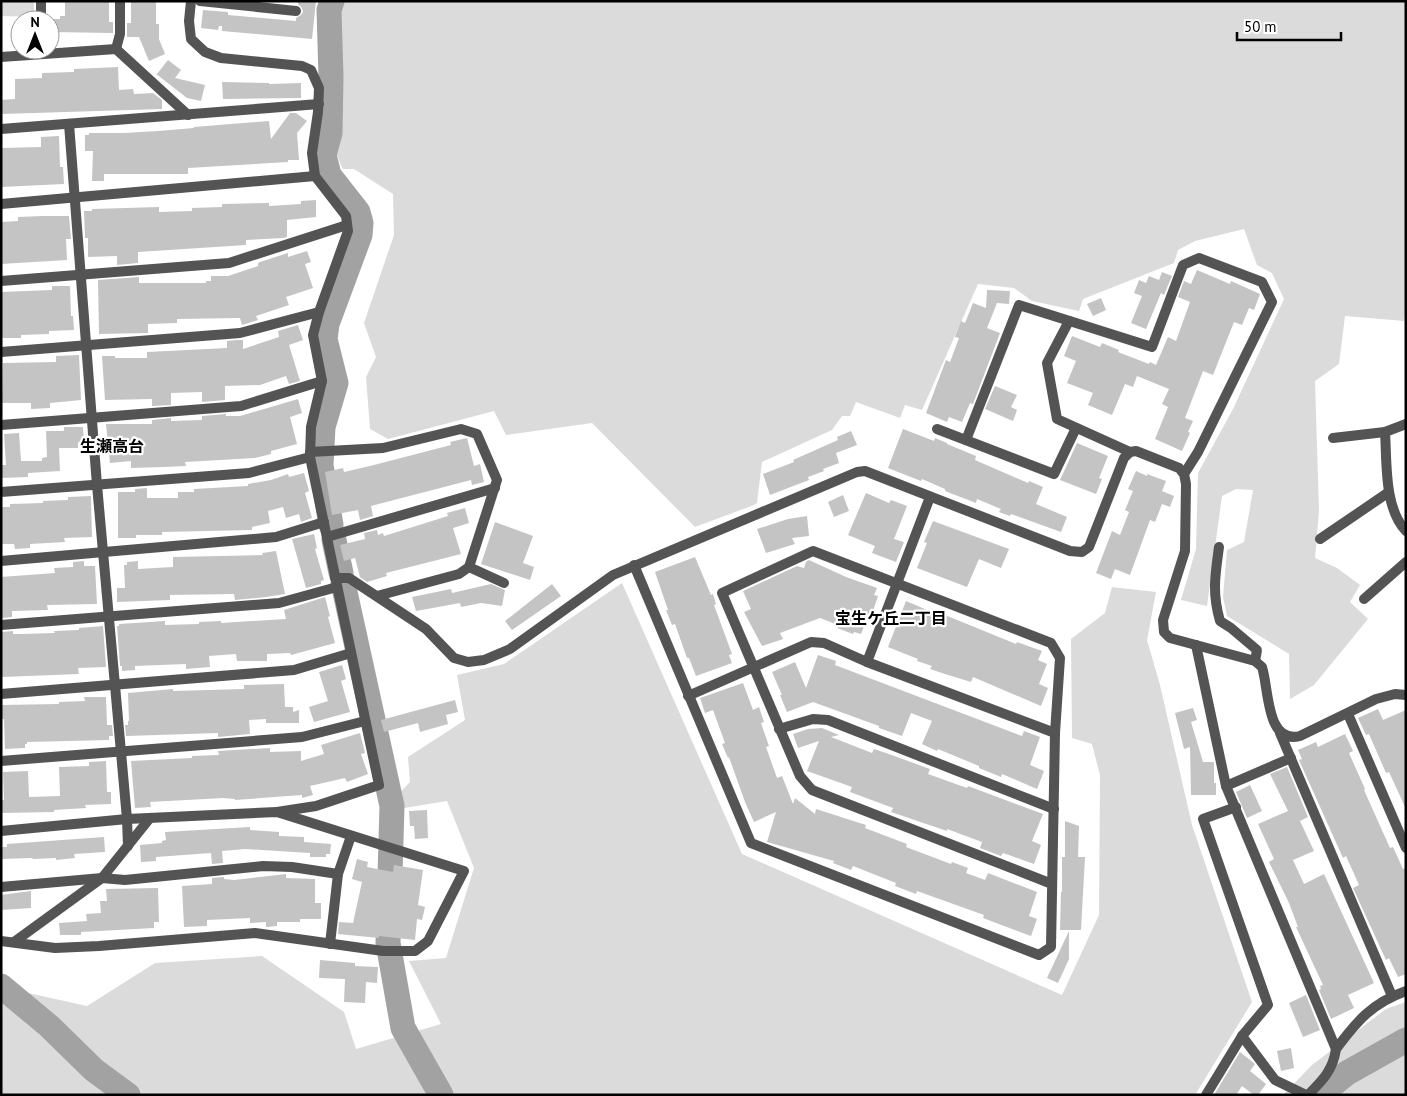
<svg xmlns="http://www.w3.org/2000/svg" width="1407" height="1096" font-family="'PT Sans','Noto Sans JP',sans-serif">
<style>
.green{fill:#dbdbdb}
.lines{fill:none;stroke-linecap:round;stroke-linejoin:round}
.river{stroke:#a2a2a2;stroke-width:25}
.building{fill:#c4c4c4}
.street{stroke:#545454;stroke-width:10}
.labels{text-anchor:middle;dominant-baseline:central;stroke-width:4.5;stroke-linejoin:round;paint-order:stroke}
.neighbourhood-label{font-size:16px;font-weight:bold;fill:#000;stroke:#fff}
</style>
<rect width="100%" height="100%" fill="#fff"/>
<g class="green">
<path d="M1 1H34V17L1 16Z"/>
<path d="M332 1H1405L1406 306 1404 321 1345 316 1339 364 1315 381 1319 511 1315 558 1337 568 1360 585 1350 602 1368 619 1314 685 1290 699 1289 654 1227 616 1223 597 1227 550 1244 542 1253 490 1236 489 1222 496 1207 606 1181 600 1196 549 1198 473 1233 409 1284 299 1272 273 1257 265 1244 229 1195 241 1178 250 1174 263 1083 299 1079 311 1032 301 1014 288 978 284 922 410 905 405 900 418 856 402 850 416H842L832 430 762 462 757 503 754 505 695 527 592 423 506 435 494 411 388 439 370 429 366 377 376 357 364 323 394 235 393 194 354 169H343C325 134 334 101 335 63 335 43 328 21 332 1Z"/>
<path d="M622 583 742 854 1062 995 1099 915 1100 775 1092 744 1072 738 1071 639 1105 613 1112 587 1156 592 1147 640 1160 685 1192 825 1252 1002 1195 1095H1V987L87 1006 155 963 262 956 344 1012 356 1049 441 1024 409 961 446 958 474 868 447 801 398 809 395 798 410 782 408 757 465 720 457 675 504 664Z"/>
<path d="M1406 1002V1095H1283L1312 1065 1386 1009Z"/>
</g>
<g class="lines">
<g class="river">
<path d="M331 525 321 465 323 427 336 383 325 339 327 324 360 235 361 223 358 212 329 175 324 155 330 133 331 77 329 10 332 1"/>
<path d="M334 540 341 573"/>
<path d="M343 583 392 806 388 943 403 1028 441 1095"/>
<path d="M1 986 49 1026 94 1070 128 1095"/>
<path d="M1320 1095 1347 1073 1406 1040"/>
</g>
</g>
<g class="building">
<path d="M65 1H109V22H113V33L50 32V19H60V16H65Z"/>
<path d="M131 1H156V24H159V39L165 54 149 61 139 37H127V23H131Z"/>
<path d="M298 1H316L312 39 222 31V26H219L218 30 201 28 203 10 228 12V15L296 21V18L301 15 303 12 302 8 298 4Z"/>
<path d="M168 60 181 70 175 78 205 85 201 101 187 98 155 73 157 74Z"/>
<path d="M118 67 119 90 133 89 134 94 153 93 162 100V109L1 114V100L15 99V79L42 78V73L74 72V69Z"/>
<path d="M222 82 269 83V84L301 83V98L223 99Z"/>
<path d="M290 113H296L307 121 297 133 299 160H288V162L188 168V174H104V181H92L93 151H85V135H89V133H124L158 131 194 128V127L269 121 271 139Z"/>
<path d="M59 136 60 167H63L64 184 1 187V148L41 147V137Z"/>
<path d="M316 200V217L287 220V237L283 238 246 240V245L138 252V263L117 265V256L88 257V238H85L84 211H92V209L159 207V212L192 211V208L222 207V204L269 203V206L301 204V201Z"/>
<path d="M42 216H69L71 239H66L67 260 1 264V222L18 221V217Z"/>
<path d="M307 251 311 262 305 264 313 288 286 297 289 305 256 316 258 320 242 325 240 318 177 319V323L148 324V333L99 334 98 280 139 277V283H206V281H211V276H228L258 266V263L263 261 288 253V257Z"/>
<path d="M1197 270 1230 284 1231 281 1260 294 1254 310 1249 308 1242 325 1234 322 1213 375 1203 371 1185 418 1193 421 1188 432 1190 433 1182 451 1155 439 1168 407 1162 404 1169 389 1137 376 1133 387 1125 384 1112 415 1088 405 1093 393 1067 383 1076 361 1064 356 1072 336 1100 347 1102 343 1119 350 1118 352 1149 364 1150 362 1156 365 1168 337 1176 341 1190 302 1178 297 1184 281 1191 284Z"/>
<path d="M1162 272 1172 276 1164 295 1161 293 1146 329 1131 323 1142 296 1134 293 1139 280 1146 283 1149 276 1159 280Z"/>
<path d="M52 286H70L71 316H73L74 330 49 331V334L21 335V338H1V292L52 290Z"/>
<path d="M987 290 1010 291 1009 304 997 303 987 328 1000 333 973 404 970 403 962 422 949 417 947 422 926 413 946 360 950 362 959 338 955 337 961 321 965 323 973 303 986 308Z"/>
<path d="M1101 298 1106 310 1093 316 1087 304Z"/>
<path d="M298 325 303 340 289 345 300 381 289 384 286 376 260 385 225 386V400L202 402V392L171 393V405L152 406V399L105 400 102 356H115V358H147V352L227 348V341L237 340H243V349L279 337 278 331Z"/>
<path d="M79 355 81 400 50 403V408L31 409V403H2L3 363 56 362V356Z"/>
<path d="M995 386 1017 395 1011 407 1017 410 1013 421 985 409Z"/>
<path d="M298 399 302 413 290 417 297 444 271 451V454L255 458 185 462 186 466 164 467 131 468V461L110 463 106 424H152V420L171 418V421H172L202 420V416L226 414V416H240Z"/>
<path d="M64 427H83L84 442H78V448H59L60 471 28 473V477L1 478V465H6L4 434 19 433 21 461H42V458L47 457 46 431H64Z"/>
<path d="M903 429 934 441 935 438 947 443V444L976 456 975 460 1028 483 1029 481 1043 487 1036 504 1067 517 1061 532 1011 514 1010 516 999 512 1001 509 977 499 976 503 945 491V489L922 479 921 481 888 468Z"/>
<path d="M851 431 857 445 836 453 839 463 823 469 824 471 808 477 809 480 770 495 763 474 794 462 793 460 838 440 837 437Z"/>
<path d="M467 438 474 466 480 464 484 482 472 485 471 480 371 506 373 516 360 520 358 510 332 515 325 472 343 468 344 472 370 466 451 445 450 442Z"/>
<path d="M1077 443 1108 456 1099 478 1102 479 1096 494 1060 480Z"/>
<path d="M1136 471 1147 476V474L1166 481 1162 491 1174 496 1170 507 1162 504 1155 522 1150 520 1130 575 1115 569 1111 579 1096 573 1112 531 1120 535 1129 512 1125 510 1133 491 1128 489Z"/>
<path d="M304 473 309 491 305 493 312 518 301 522 299 514 286 518 283 507 268 511 270 523 252 527V530L162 532V535H136V538H118V492H135V489L147 488V498H178V492H194V489L248 486V484L271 480 288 474 289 477Z"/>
<path d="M866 493 889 503 891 500 907 506 894 539 904 542 896 562 872 553 875 546 848 535Z"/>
<path d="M843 495 849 511 834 517 828 502Z"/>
<path d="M91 496 92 537 64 538 65 542 30 544V548L15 549 14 544H1V507H10V504L43 503V501L68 500V497Z"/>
<path d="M465 508 469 523 453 528 461 554 386 573 387 576 367 582 360 577 355 558 344 561 340 545 365 539 364 533 377 530 378 535 383 533 384 536 448 516 447 513Z"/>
<path d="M807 516 809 536 792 538 795 544 766 553 757 529 788 519Z"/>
<path d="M933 521 1009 549 1001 568 979 559 967 587 917 568 927 543 924 542Z"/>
<path d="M495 522 533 536 523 563 534 567 530 580 481 564Z"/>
<path d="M314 534 317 548 315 549 324 580 321 581V584L306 588 292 539Z"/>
<path d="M276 551 285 594 266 597 235 600 234 594 170 595V600L117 602V588H125L124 565H127V562L138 561V569L173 567V557L263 555 262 553Z"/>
<path d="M695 557 711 595 713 594 716 604 714 605 732 654 729 655 732 663 696 676 689 658H687L675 624 672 625 666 610H668L655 572Z"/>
<path d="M809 560 846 577 877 588 874 595 878 596 872 614 869 613 861 634 854 632 853 634 837 628 838 625 820 618 780 633 783 639 762 646 744 612 751 609 743 591 797 566 804 568 806 562Z"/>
<path d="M84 561V566H95L97 604 47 605 48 610 12 611V617L1 618V577L55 573 54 568 73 567V562Z"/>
<path d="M491 584 505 590 502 606 481 603 461 607 460 603 416 611 412 597 451 589 452 593Z"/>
<path d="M552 584 561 596 512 630 505 621Z"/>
<path d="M325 597 330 616 328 617 335 643 291 655 290 653 267 654V661H237L236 654 209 656 210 667 186 669V664L135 666V670L122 671V666H120L117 626H119V624L165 621V625L199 624V622L221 621V623L286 619 284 610Z"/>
<path d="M906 601 939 615 940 613 1016 644 1017 642 1042 651 1038 660 1047 664 1039 684 1048 688 1041 706 973 677 971 682 945 674 930 669 932 666 917 661 918 659 888 647Z"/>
<path d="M103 626 106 667 78 668 79 674 2 677 1 632 13 631V634H21L55 633 54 631 79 630V628Z"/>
<path d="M818 655 836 661 835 665 1022 736 1024 731 1040 737 1030 765 1044 771 1037 789 1002 774 1001 777 979 768V766L938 749 937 751 922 744 932 721 911 713 902 736 879 728V726L813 702 787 712 780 695H782L772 672 795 662 806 688Z"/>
<path d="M342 665 346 679 341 681 350 712 314 722 309 707 328 701 319 672Z"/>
<path d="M743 683 753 710 759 707 764 722 761 723 769 746 766 747 777 778 782 776 793 804 795 798 815 814 816 809 866 825 865 828 907 844 906 847 951 864 952 862 968 868 966 873 985 880 988 873 1037 892 1029 916 1037 919 1031 936 983 918 984 915 917 891 916 894 895 886 896 883 853 866 851 870 833 863 834 861 767 842 776 812 754 822 745 802 729 757 728 758 722 744 725 743 713 710 705 713 700 698Z"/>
<path d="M284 684 285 707H293V712L299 710V723H266V719L249 720 250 734 218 737V733L126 736 125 725H128V721H129L128 693 173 689V691L244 689V685Z"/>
<path d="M84 697H106L107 725H112L113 736H109V740L27 742V744H25V748L5 749 4 719H1V705L59 704V702L85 701Z"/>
<path d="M455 700 458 712 446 715 448 724 420 732 418 723 384 732 381 720Z"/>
<path d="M1193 708 1197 720 1191 722 1203 762H1214V783H1216V795H1191L1190 747 1184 749 1175 713Z"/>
<path d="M1378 709 1383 720 1406 710V809L1389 772 1386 773 1369 734 1366 735 1358 718Z"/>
<path d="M822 728 839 735 831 737 844 742 872 753 874 749 886 753 930 769 928 774 967 788 968 786 1043 814 1032 841 1041 845 1034 864 1003 853 1001 856 980 848 982 842 947 829V831L891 812 893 808 850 792 852 787 807 771 819 741 798 748 793 734 808 729Z"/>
<path d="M360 733 365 753 361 754 368 774 347 782 345 778 310 786 313 795 302 798V795L235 800V799L223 798 150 802 151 807 135 808 131 761 192 758V756L219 755 218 751 270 748V752L301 751V761L324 754 321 745Z"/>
<path d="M1345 734 1353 751 1349 753 1365 789 1364 790 1390 848 1393 847 1403 869 1406 868V974L1398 977 1389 958 1386 960 1353 888 1359 885 1346 856 1343 858 1299 760 1302 759 1298 750 1316 742 1318 747Z"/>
<path d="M106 761 107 792H111V804L85 805 86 808 54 810V812L1 813V800H4L3 772 28 771 29 797 60 796 59 767 89 766V762Z"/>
<path d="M1287 767 1308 817 1300 821 1314 851 1293 860 1304 884 1324 874 1374 983 1348 995 1354 1008 1331 1019 1319 990 1321 989 1320 986 1323 985 1296 927H1298L1289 903 1269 862 1274 859 1258 824 1288 811 1270 774Z"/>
<path d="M1250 785 1262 811 1247 818 1236 792Z"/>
<path d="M427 810 428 838 415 839 414 826H410L409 811Z"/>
<path d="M1065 821 1079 826 1078 857H1085L1081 930H1060L1061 892H1062V857H1065Z"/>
<path d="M250 827V830L279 832V836L304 837V842L331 844 330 854H326V857H310V853L245 849 222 851 223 863 212 864 211 853 156 857V861L141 862 140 845 162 843V841L166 840 165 832Z"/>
<path d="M104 837 105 852 74 854 75 858 56 860V858L33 859 32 858 1 859V847H7V844Z"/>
<path d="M357 859 368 862 367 867 393 872 394 865 423 870 418 905 425 907 422 920 417 919 415 940 379 936V938L338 934 339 922 353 923 362 882 352 879Z"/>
<path d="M286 874V878L315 879V903H321V919H300V922H277V926L266 927V922L250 923V918L207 920V926L184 927 182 886 212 884V878L224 877V879L234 880Z"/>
<path d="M158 888 159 922H154V928L81 932V935H60L59 923 87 921 86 914 101 913 100 901H107L106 889Z"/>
<path d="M31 891V908L1 910V895Z"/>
<path d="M1069 931V959L1058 983 1047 978Z"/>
<path d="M320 960 355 963V966L378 967 377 983 366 982 365 1003 344 1002 345 979 319 978Z"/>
<path d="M1306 995 1320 1030 1303 1037 1289 1003Z"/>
<path d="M1291 1048 1294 1068 1281 1071 1277 1051Z"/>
<path d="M1240 1052 1255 1064 1250 1071 1266 1084 1258 1095H1254L1242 1086 1236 1095H1214Z"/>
</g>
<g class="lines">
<g class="street">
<path d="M41 1V20"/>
<path d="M191 1 189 21 191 39 205 52 221 58 302 66 311 70 319 88 318 112 312 153 315 176 346 216 348 231 319 312 313 335 322 381 311 427 310 457 379 785 316 806 277 812"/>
<path d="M200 1 296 11"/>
<path d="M116 49 120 34V1"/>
<path d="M1 57 116 49 188 115"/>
<path d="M69 124 97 485 127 819 128 846"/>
<path d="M1 129 319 104"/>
<path d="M1 204 315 176"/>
<path d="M1 281 229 263 347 225"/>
<path d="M1069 321 1047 363 1057 419 1130 452"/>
<path d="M1 352 240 333 319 312"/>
<path d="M1 425 241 406 322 381"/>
<path d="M937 429 1054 474 1076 428"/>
<path d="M1385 432C1387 463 1384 508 1406 531"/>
<path d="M1333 438 1385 432 1406 424"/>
<path d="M966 440 1019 305 1152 347 1183 265 1199 258 1262 282 1272 302 1198 452 1184 474"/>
<path d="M310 452 383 448 461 429 477 434 497 480 469 567 459 574 377 596"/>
<path d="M1 492 249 473 310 457"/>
<path d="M327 537 495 488"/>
<path d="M1320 539 1389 492"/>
<path d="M1219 547C1215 576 1212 593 1220 621L1231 628 1257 650 1255 661"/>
<path d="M1 561 276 537 324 522"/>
<path d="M634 565 751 843 1039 955 1051 947 1055 733 1060 658 1051 643 813 551 722 593 800 776 812 790 1052 884"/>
<path d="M469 567 504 583"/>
<path d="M335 578H349L426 629 454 658 468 662 484 660 510 649 613 575 857 472 865 471 1070 551 1082 552 1089 547 1124 458 1130 452 1136 451 1179 468 1184 474 1186 484 1185 551 1163 620 1164 632 1170 638 1255 661 1262 667C1269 688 1266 745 1300 736L1376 699 1395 694 1406 695"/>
<path d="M1364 599 1406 562"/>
<path d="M1 625 279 603 337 587"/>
<path d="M1196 645 1226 786 1336 1049C1357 1021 1372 1003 1406 991"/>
<path d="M867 662 930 497"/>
<path d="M1 694 294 670 351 653"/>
<path d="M688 696 811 642 824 643 867 662 1055 733"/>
<path d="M1348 714 1406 848"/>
<path d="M779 729 813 719 828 720 1054 809"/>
<path d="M1280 733 1392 996"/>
<path d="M1 761 302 737 365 721"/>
<path d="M1226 786 1291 758"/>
<path d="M1 831 127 819 277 812 464 871 428 941 415 951H383L255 933 99 946 55 948 1 941"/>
<path d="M1 887 102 878 125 880 263 866 292 867 338 874"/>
<path d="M14 942 102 878 150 818"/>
<path d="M330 944 338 874 351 836"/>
<path d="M1242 1036 1275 1080 1306 1095"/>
<path d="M1206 1095 1242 1036 1268 1005 1203 819 1236 807"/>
<path d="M1308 1095C1323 1080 1333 1070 1336 1049"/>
</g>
</g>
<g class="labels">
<g class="neighbourhood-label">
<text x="112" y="446">生瀬高台</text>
<text x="891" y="618">宝生ケ丘二丁目</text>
</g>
</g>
<rect width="1407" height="1096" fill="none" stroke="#000000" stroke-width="5"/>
<g transform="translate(35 35)"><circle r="24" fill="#ffffff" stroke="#999999"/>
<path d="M0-4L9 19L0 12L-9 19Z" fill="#000000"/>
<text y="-8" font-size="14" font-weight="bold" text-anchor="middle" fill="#000000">N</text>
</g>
<path d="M1237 32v8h104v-8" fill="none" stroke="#000000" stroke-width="2.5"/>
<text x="1244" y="32" font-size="15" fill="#000000" stroke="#ffffff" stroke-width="4" paint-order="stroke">50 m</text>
</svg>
